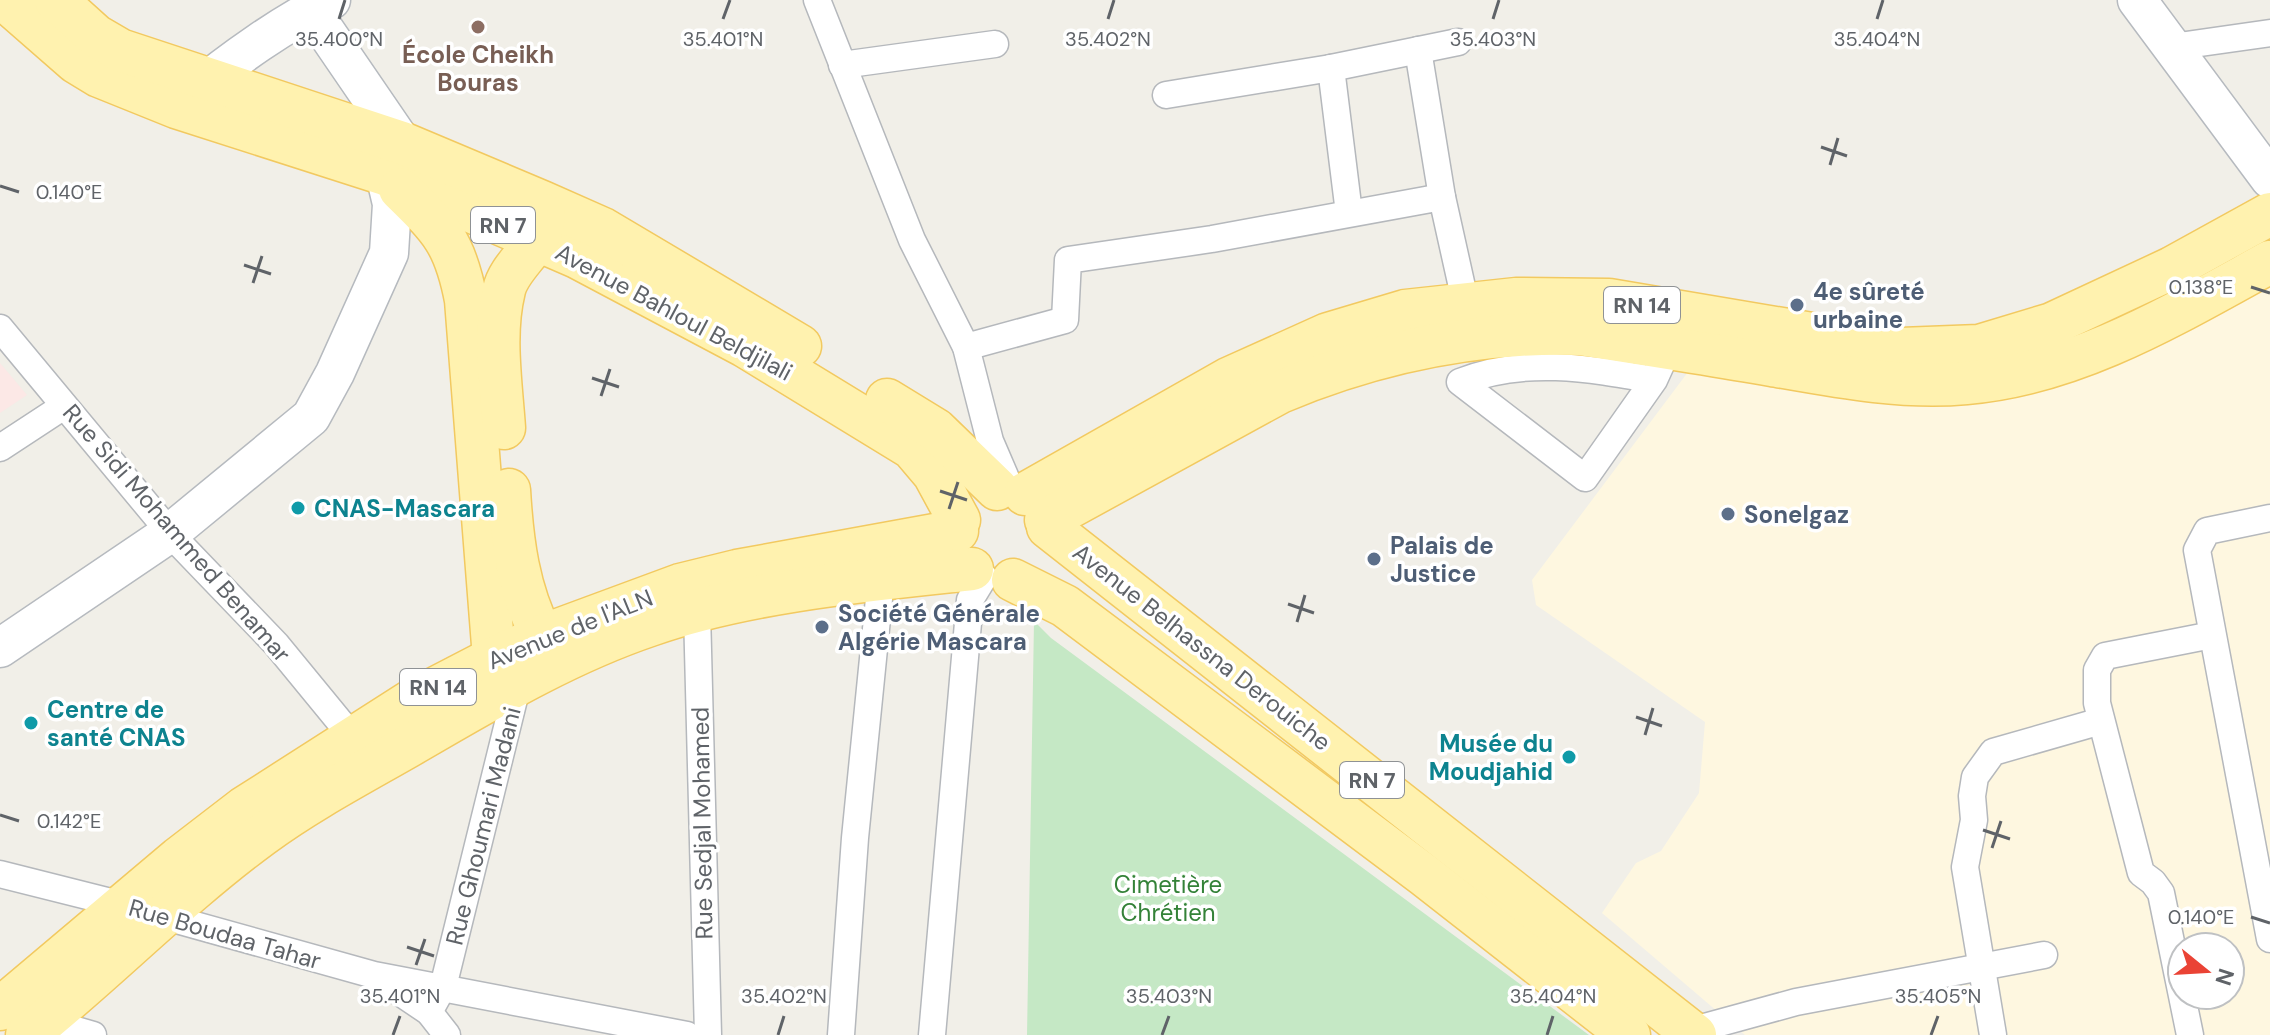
<svg xmlns="http://www.w3.org/2000/svg" width="2270" height="1035" font-family="'DM Sans',sans-serif">
<style>
.commercial{fill:#fef7e0;fill-rule:evenodd}
.medical{fill:#fce8e6}
.green{fill:#c5e8c5}
.lines{fill:none;stroke-linecap:round;stroke-linejoin:round}
.street-casing{stroke:#b5b8bc;stroke-width:29}
.secondary-casing{stroke:#b6babf;stroke-width:41}
.primary-casing{stroke:#f2c960;stroke-width:45}
.street{stroke:#fff;stroke-width:26}
.secondary{stroke:#fff;stroke-width:38}
.primary{stroke:#fff2af;stroke-width:42}
.ticks{fill:none;stroke:#5f6368;stroke-width:3}
.education-dot{fill:#8d6e63;stroke:#fff;stroke-width:3}
.service-dot{fill:#5c6f8a;stroke:#fff;stroke-width:3}
.culture-dot{fill:#0f9aa8;stroke:#fff;stroke-width:3}
.labels{text-anchor:middle;dominant-baseline:central;stroke-width:7;stroke-linejoin:round;paint-order:stroke}
.shield{fill:#fff;stroke:#8f9295;stroke-width:2}
.shield-label{font-size:22px;font-weight:bold;fill:#5f6368}
.education-label{font-size:24px;font-weight:bold;fill:#785e54;stroke:#fff}
.service-label{font-size:24px;font-weight:bold;fill:#4e5e75;stroke:#fff;text-anchor:start}
.street-label{font-size:24px;fill:#5f6368;stroke:#fff}
.culture-label{font-size:24px;font-weight:bold;fill:#0d838f;stroke:#fff;text-anchor:start}
.park-label{font-size:24px;fill:#348238;stroke:#fff}
.ticks-label{font-size:20px;text-anchor:middle;fill:#5f6368;stroke:#fff;stroke-width:7;stroke-linejoin:round;paint-order:stroke}
</style>
<rect width="100%" height="100%" fill="#f1efe8"/>
<path class="commercial" d="M2270 281V1035H1745L1602 913 1636 863 1661 851 1699 793 1705 722 1536 605 1532 580 1694 364 1946 395ZM2182 947H2230V995H2182Z"/>
<path class="medical" d="M0 363 27 395 0 413Z"/>
<path class="green" d="M1034 621 1051 638 1589 1035H1027Z"/>
<g class="lines">
<g class="street-casing">
<g id="street">
<path d="M817 0 912 240 966 347 990 441 1011 490"/>
<path d="M2172 47 2270 33"/>
<path d="M1418 50 1442 197"/>
<path d="M842 65 995 44"/>
<path d="M1331 68 1349 213"/>
<path d="M1166 95 1331 68 1458 42"/>
<path d="M0 328 177 541 276 644 354 739"/>
<path d="M966 347 1065 320 1068 260 1212 239 1442 197 1466 305"/>
<path d="M1654 380C1587 368 1525 357 1460 382L1585 478 1654 380 1669 347"/>
<path d="M0 448 64 406"/>
<path d="M2270 518 2207 531 2197 550 2270 939"/>
<path d="M697 612 708 1035"/>
<path d="M0 874 123 905 374 975 687 1035"/>
<path d="M380 979 429 1012 447 1035"/>
<path d="M429 1012 443 987 518 683"/>
<path d="M45 1021 93 1035"/>
<path d="M841 1035 855 838 881 579"/>
<path d="M932 1035 970 600 984 577"/>
<path d="M1683 1035 1690 1031 1796 1002 2044 955"/>
<path d="M1993 1035 1965 867 1974 820 1972 796 1975 777 1993 752 2101 721"/>
<path d="M2190 1035 2161 893 2153 882 2141 873 2097 703V670L2105 656 2212 635"/>
</g>
</g>
<g class="secondary-casing">
<g id="secondary">
<path d="M2137 0 2270 179"/>
<path d="M311 10 402 143"/>
<path d="M191 94C230 61 285 22 331 0"/>
<path d="M0 648 170 533 311 417 335 373 389 253 392 204 385 174"/>
</g>
</g>
<g class="primary-casing">
<g id="primary">
<path d="M5 0 76 62 99 76 176 107 385 174 577 257 745 346 912 448 934 474 959 520"/>
<path d="M56 0 96 36 120 50 402 143 542 202 603 229 800 346"/>
<path d="M400 189C441 229 455 242 466 300L494 658"/>
<path d="M887 400 936 430 997 489"/>
<path d="M504 428C501 384 493 334 504 290 510 263 545 245 544 215"/>
<path d="M509 490C512 541 518 590 542 636"/>
<path d="M1025 494 1228 379 1328 334 1405 311 1516 299 1609 300 1901 349 1979 346 2052 324 2172 268 2270 214"/>
<path d="M1046 520 1280 392C1376 352 1477 331 1580 334 1644 344 1708 354 1772 365 1835 376 1902 389 1966 383 2076 374 2175 314 2270 262"/>
<path d="M1048 527 1695 1035"/>
<path d="M1013 580 1065 606 1424 875 1629 1035"/>
<path d="M0 1009 179 858 244 808 413 700 494 658 542 636 680 585 737 571 957 531"/>
<path d="M27 1035C107 971 179 896 262 835 307 802 358 775 407 747 485 702 564 654 650 625 747 591 869 580 972 569"/>
</g>
</g>
<use href="#street" class="street"/>
<use href="#secondary" class="secondary"/>
<use href="#primary" class="primary"/>
</g>
<path class="ticks" d="M339 19 345 0M723 19 730 0M1108 19 1114 0M1493 19 1499 0M1877 19 1883 0M1821 147 1847 156M1830 165 1838 138M0 186 19 192M244 265 271 274M253 283 262 256M2251 287 2270 293M592 378 619 387M601 396 610 369M940 491 967 500M949 509 958 482M1288 604 1314 613M1297 622 1305 595M1636 717 1662 726M1645 735 1653 708M0 815 19 821M1983 830 2010 839M1992 848 2001 821M2251 917 2270 923M407 947 434 956M416 965 425 939M393 1035 400 1016M778 1035 784 1016M1162 1035 1169 1016M1547 1035 1553 1016M1931 1035 1938 1016"/>
<circle class="education-dot" cx="478" cy="27" r="8"/>
<g class="service-dot">
<circle cx="1797" cy="305" r="8"/>
<circle cx="1728" cy="514" r="8"/>
<circle cx="1374" cy="559" r="8"/>
<circle cx="822" cy="627" r="8"/>
</g>
<g class="culture-dot">
<circle cx="298" cy="508" r="8"/>
<circle cx="31" cy="723" r="8"/>
<circle cx="1569" cy="757" r="8"/>
</g>
<g class="labels">
<g class="shield">
<rect x="471" y="207" width="64" height="36" rx="6"/>
<rect x="1604" y="287" width="76" height="36" rx="6"/>
<rect x="400" y="669" width="76" height="36" rx="6"/>
<rect x="1340" y="762" width="64" height="36" rx="6"/>
</g>
<g class="shield-label">
<text x="503" y="225">RN 7</text>
<text x="1642" y="305">RN 14</text>
<text x="438" y="687">RN 14</text>
<text x="1372" y="780">RN 7</text>
</g>
<g class="education-label">
<text x="478" y="54">École Cheikh<tspan x="478" dy="28">Bouras</tspan></text>
</g>
<g class="service-label">
<text x="1813" y="291">4e sûreté<tspan x="1813" dy="28">urbaine</tspan></text>
<text x="1744" y="514">Sonelgaz</text>
<text x="1390" y="545">Palais de<tspan x="1390" dy="28">Justice</tspan></text>
<text x="838" y="613">Société Générale<tspan x="838" dy="28">Algérie Mascara</tspan></text>
</g>
<g class="street-label">
<text transform="translate(674 312) rotate(28)">Avenue Bahloul Beldjilali</text>
<text transform="translate(177 533) rotate(49)">Rue Sidi Mohammed Benamar</text>
<text transform="translate(570 629) rotate(-22)">Avenue de l'ALN</text>
<text transform="translate(1202 647) rotate(38)">Avenue Belhassna Derouiche</text>
<text transform="translate(702 823) rotate(-91)">Rue Sedjal Mohamed</text>
<text transform="translate(483 826) rotate(-76)">Rue Ghoumari Madani</text>
<text transform="translate(225 934) rotate(16)">Rue Boudaa Tahar</text>
</g>
<g class="culture-label">
<text x="314" y="508">CNAS-Mascara</text>
<text x="47" y="709">Centre de<tspan x="47" dy="28">santé CNAS</tspan></text>
<text x="1553" y="743" text-anchor="end">Musée du<tspan x="1553" dy="28">Moudjahid</tspan></text>
</g>
<g class="park-label">
<text x="1168" y="884">Cimetière<tspan x="1168" dy="28">Chrétien</tspan></text>
</g>
</g>
<g class="ticks-label">
<text x="339" y="46">35.400°N</text>
<text x="723" y="46">35.401°N</text>
<text x="1108" y="46">35.402°N</text>
<text x="1493" y="46">35.403°N</text>
<text x="1877" y="46">35.404°N</text>
<text x="69" y="199">0.140°E</text>
<text x="2201" y="294">0.138°E</text>
<text x="69" y="828">0.142°E</text>
<text x="2201" y="924">0.140°E</text>
<text x="400" y="1003">35.401°N</text>
<text x="784" y="1003">35.402°N</text>
<text x="1169" y="1003">35.403°N</text>
<text x="1553" y="1003">35.404°N</text>
<text x="1938" y="1003">35.405°N</text>
</g>
<g transform="translate(2206 971) rotate(108)"><circle r="38" fill="#ffffff" stroke="#bfc1c3" stroke-width="2"/>
<path d="M0-6L14 30L0 20L-14 30Z" fill="#ea4335"/>
<text y="-12" font-size="22" font-weight="bold" text-anchor="middle" fill="#5f6368">N</text>
</g>
</svg>
